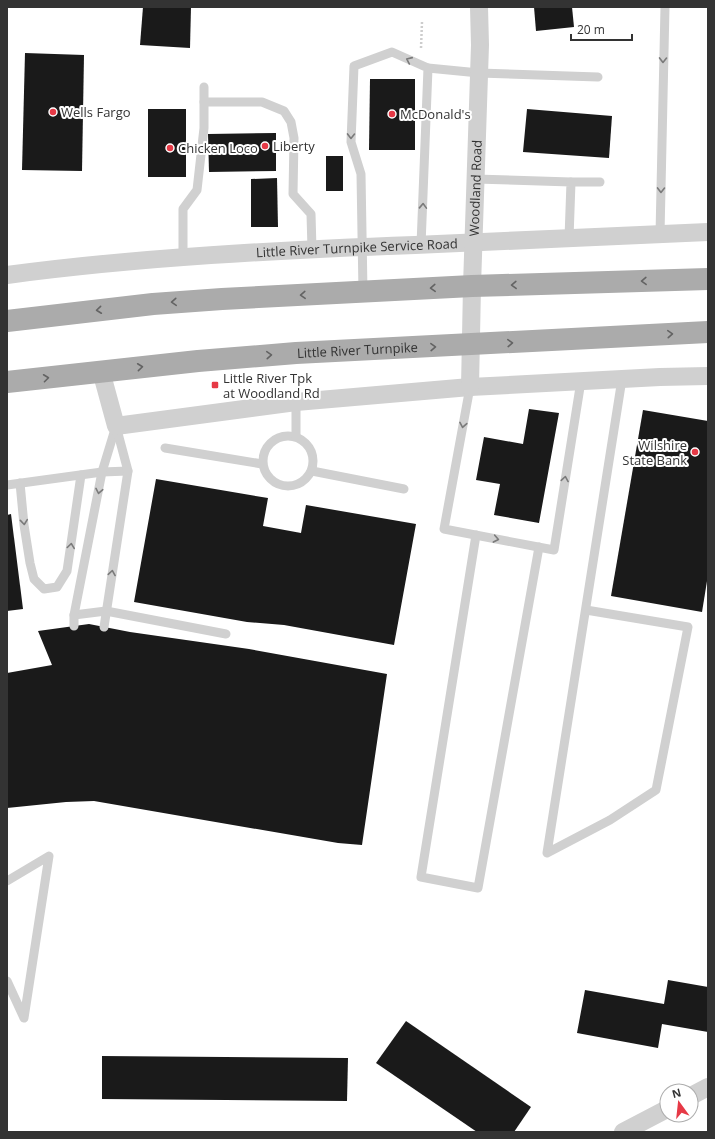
<svg xmlns="http://www.w3.org/2000/svg" width="715" height="1139" font-family="'Open Sans',sans-serif">
<style>
.building{fill:#1a1a1a}
.lines{fill:none;stroke-linecap:round;stroke-linejoin:round}
.path{stroke:#cdcdcd;stroke-width:2.5;stroke-dasharray:2 2;stroke-linecap:butt}
.lane{stroke:#d0d0d0;stroke-width:9}
.street{stroke:#d0d0d0;stroke-width:18}
.primary{stroke:#ababab;stroke-width:22}
.oneway{stroke:#7a7a7a}
.oneway2{stroke:#636363}
.poi-dot{fill:#e63946;stroke:#fff;stroke-width:1.5}
.labels{text-anchor:middle;dominant-baseline:central;stroke-width:4;stroke-linejoin:round;paint-order:stroke}
.poi-label{font-size:13px;fill:#333;stroke:#fff;text-anchor:start}
.street-label{font-size:13px;fill:#333;stroke:#fff}
</style>
<rect width="100%" height="100%" fill="#fff"/>
<g class="building">
<path d="M143 7H191L190 48 140 45Z"/>
<path d="M534 7H572L574 27 536 31Z"/>
<path d="M25 53 84 55 82 171 22 170Z"/>
<path d="M370 79H415V150H369Z"/>
<rect x="148" y="109" width="38" height="68"/>
<path d="M527 109 612 116 609 158 523 152Z"/>
<path d="M276 133V171L209 172 208 134Z"/>
<rect x="326" y="156" width="17" height="35"/>
<path d="M277 178 278 227H251V179Z"/>
<path d="M529 409 559 413 539 523 494 515 500 484 476 480 484 437 523 444Z"/>
<path d="M643 410 708 421V575L702 612 611 596Z"/>
<path d="M156 479 268 498 263 526 301 533 306 505 416 524 394 645 284 625 247 622 134 602Z"/>
<path d="M11 514 23 609 7 611V515Z"/>
<path d="M89 624 130 632 249 649 387 674 362 845 338 843 94 801 66 802 7 808V673L52 665 38 631Z"/>
<path d="M668 980 708 987V1032L662 1024 658 1048 577 1033 585 990 664 1004Z"/>
<path d="M406 1021 531 1107 514 1132H477L376 1063Z"/>
<path d="M102 1056 348 1058 347 1101 102 1099Z"/>
</g>
<g class="lines">
<path class="path" d="M421 48 422 22"/>
<g class="lane">
<path d="M428 68 479 73 598 77"/>
<path d="M204 102H262L284 111 291 122 294 138 293 194 311 214 312 249"/>
<path d="M475 179 571 182 569 238"/>
<path d="M571 182H600"/>
<path d="M660 234 665 7"/>
<path d="M183 257V209L197 190 204 128V87"/>
<path d="M363 292 361 174 351 142 354 66 392 52 428 68 421 245"/>
<path d="M470 387 444 529 554 550 581 381"/>
<circle cx="288" cy="461" r="25"/>
<path d="M296 436V402"/>
<path d="M165 448 262 464"/>
<path d="M312 471 404 489"/>
<path d="M20 483 24 525 30 563 34 579 44 589 57 587 67 571 81 475"/>
<path d="M7 485 102 472 128 471"/>
<path d="M476 535 421 877 478 888 539 547"/>
<path d="M586 610 688 627 656 790 610 820 547 853 622 379"/>
<path d="M74 615 106 611 226 634"/>
<path d="M74 626V615L102 472 116 426"/>
<path d="M104 627 128 471 116 426"/>
<path d="M7 881 49 856 24 1018 7 981"/>
</g>
<g class="street">
<path id="s1" d="M7 275C142 257 279 250 415 245 513 241 610 236 708 232"/>
<path d="M101 371 116 426 296 402 470 387 660 377 708 376"/>
<path id="s2" d="M470 387 472 286 480 45 479 7"/>
<path d="M691 1096 708 1087"/>
<path d="M623 1132 667 1109"/>
</g>
<g class="primary">
<path d="M7 321 153 304 222 299 472 286 708 279"/>
<path id="s3" d="M7 382 198 361 296 353 708 332"/>
</g>
</g>
<defs><path id="oneway-chevron" d="M-2-3.5L2.5 0L-2 3.5" fill="none" stroke-width="1.6" stroke-linecap="round" stroke-linejoin="round"/></defs>
<g class="oneway">
<use href="#oneway-chevron" transform="translate(409 60) rotate(-156)"/>
<use href="#oneway-chevron" transform="translate(663 60) rotate(91)"/>
<use href="#oneway-chevron" transform="translate(351 136) rotate(91)"/>
<use href="#oneway-chevron" transform="translate(661 190) rotate(91)"/>
<use href="#oneway-chevron" transform="translate(423 206) rotate(-88)"/>
<use href="#oneway-chevron" transform="translate(463 425) rotate(100)"/>
<use href="#oneway-chevron" transform="translate(565 479) rotate(-81)"/>
<use href="#oneway-chevron" transform="translate(99 491) rotate(101)"/>
<use href="#oneway-chevron" transform="translate(24 522) rotate(84)"/>
<use href="#oneway-chevron" transform="translate(496 539) rotate(11)"/>
<use href="#oneway-chevron" transform="translate(71 546) rotate(-82)"/>
<use href="#oneway-chevron" transform="translate(112 573) rotate(-81)"/>
</g>
<g class="oneway2">
<use href="#oneway-chevron" transform="translate(644 281) rotate(178)"/>
<use href="#oneway-chevron" transform="translate(514 285) rotate(178)"/>
<use href="#oneway-chevron" transform="translate(433 288) rotate(177)"/>
<use href="#oneway-chevron" transform="translate(303 295) rotate(177)"/>
<use href="#oneway-chevron" transform="translate(174 302) rotate(176)"/>
<use href="#oneway-chevron" transform="translate(99 310) rotate(174)"/>
<use href="#oneway-chevron" transform="translate(670 334) rotate(-4)"/>
<use href="#oneway-chevron" transform="translate(510 343) rotate(-3)"/>
<use href="#oneway-chevron" transform="translate(433 347) rotate(-2)"/>
<use href="#oneway-chevron" transform="translate(269 355) rotate(-4)"/>
<use href="#oneway-chevron" transform="translate(140 367) rotate(-6)"/>
<use href="#oneway-chevron" transform="translate(46 378) rotate(-7)"/>
</g>
<g class="poi-dot">
<circle cx="53" cy="112" r="4"/>
<circle cx="392" cy="114" r="4"/>
<circle cx="265" cy="146" r="4"/>
<circle cx="170" cy="148" r="4"/>
<rect x="211" y="381" width="8" height="8" rx="2"/>
<circle cx="695" cy="452" r="4"/>
</g>
<g class="labels">
<g class="poi-label">
<text x="61" y="112">Wells Fargo</text>
<text x="400" y="114">McDonald's</text>
<text x="273" y="146">Liberty</text>
<text x="178" y="148">Chicken Loco</text>
<text x="223" y="378">Little River Tpk<tspan x="223" dy="15">at Woodland Rd</tspan></text>
<text x="687" y="445" text-anchor="end">Wilshire<tspan x="687" dy="15">State Bank</tspan></text>
</g>
<g class="street-label">
<text stroke="none"><textPath href="#s2" startOffset="199">Woodland Road</textPath></text>
<text stroke="none"><textPath href="#s1" startOffset="351">Little River Turnpike Service Road</textPath></text>
<text stroke="none"><textPath href="#s3" startOffset="352">Little River Turnpike</textPath></text>
</g>
</g>
<rect width="715" height="1139" fill="none" stroke="#333333" stroke-width="16"/>
<g transform="translate(679 1103) rotate(345)"><circle r="19" fill="#ffffff" stroke="#adadad"/>
<path d="M0-3L7 15L0 10L-7 15Z" fill="#e63946"/>
<text y="-6" font-size="11" font-weight="bold" text-anchor="middle" fill="#333333">N</text>
</g>
<path d="M571 34v6h61v-6" fill="none" stroke="#333333" stroke-width="2"/>
<text x="577" y="34" font-size="12" fill="#333333" stroke="#ffffff" stroke-width="3" paint-order="stroke">20 m</text>
</svg>
